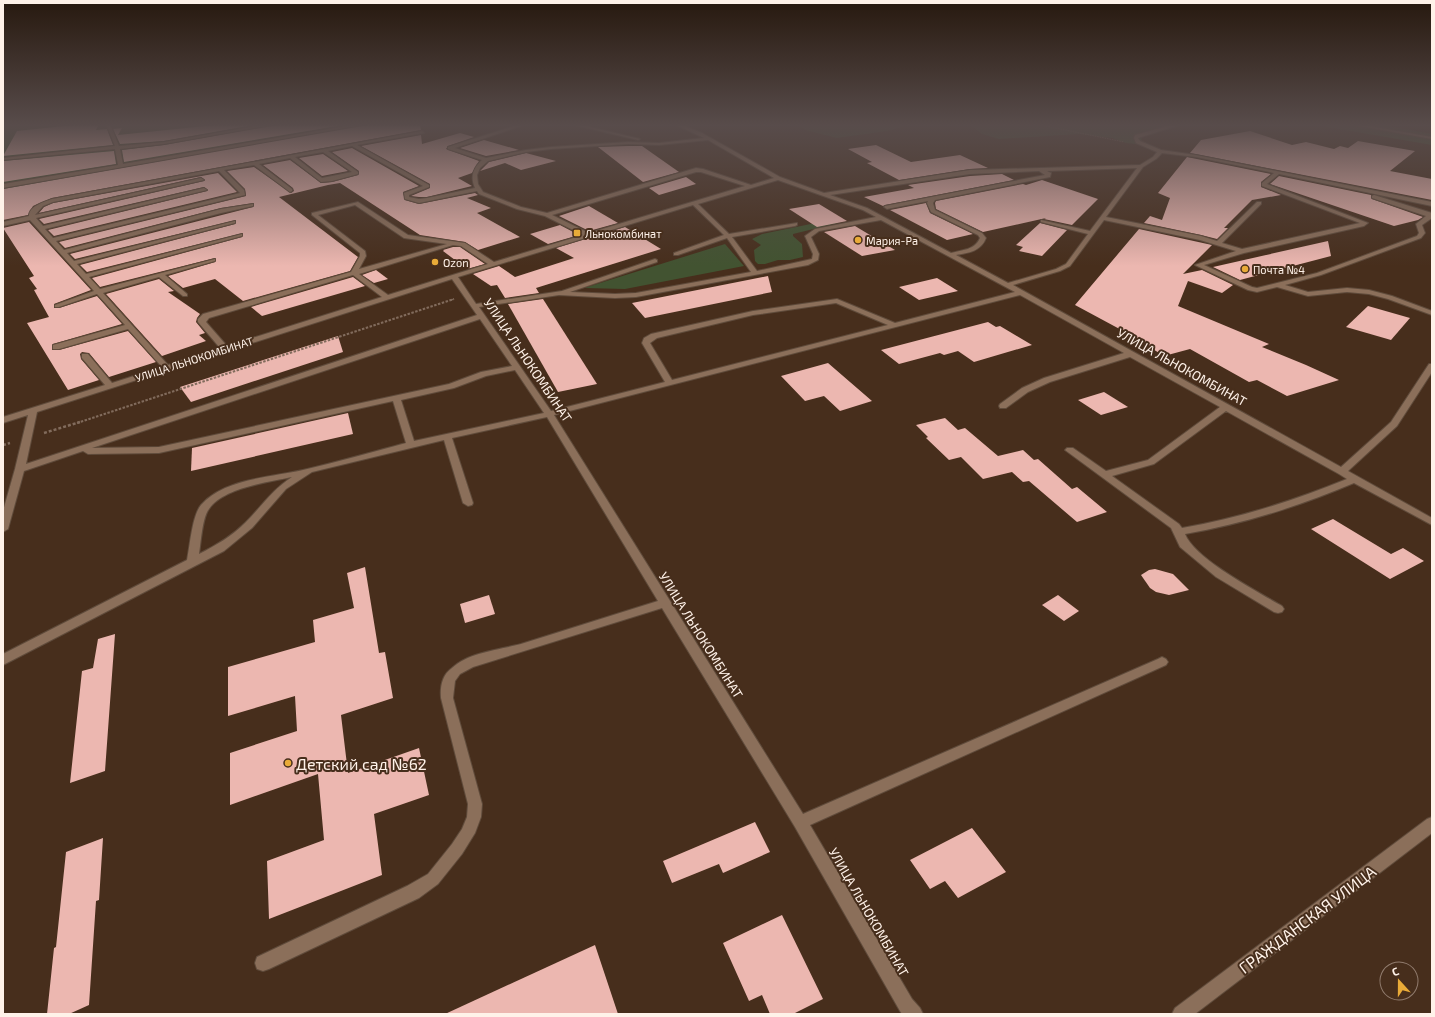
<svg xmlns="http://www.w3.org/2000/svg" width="1435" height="1017" font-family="'Exo 2',sans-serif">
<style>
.green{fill:#425331}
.building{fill:#ecb7b0}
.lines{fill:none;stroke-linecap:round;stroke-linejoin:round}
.minor-casing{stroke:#5f4b3b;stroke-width:2}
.path-far3{stroke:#816b5c;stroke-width:1;stroke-dasharray:1.5 1;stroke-linecap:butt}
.path-far2{stroke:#816b5c;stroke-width:1.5;stroke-dasharray:2 1;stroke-linecap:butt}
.path-far1{stroke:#816b5c;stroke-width:2;stroke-dasharray:2.5 1.5;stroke-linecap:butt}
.path{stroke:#816b5c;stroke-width:2.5;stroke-dasharray:3 2;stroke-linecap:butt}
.minor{fill:#8b6f5a;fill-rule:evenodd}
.poi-dot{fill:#e9ab38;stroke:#472e1c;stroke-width:1.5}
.labels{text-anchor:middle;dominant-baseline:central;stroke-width:4;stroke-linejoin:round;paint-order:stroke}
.far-poi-label{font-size:11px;fill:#fff2e9;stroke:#472e1c;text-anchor:start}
.far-street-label{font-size:11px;fill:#fff2e9;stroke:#472e1c}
.street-label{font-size:13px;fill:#fff2e9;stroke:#472e1c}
.near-poi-label{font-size:16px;fill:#fff2e9;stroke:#472e1c;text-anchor:start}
.near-street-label{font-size:16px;fill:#fff2e9;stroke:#472e1c}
</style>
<rect width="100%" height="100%" fill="#472e1c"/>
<g class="green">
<path d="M3 124H430L3 201Z"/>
<path d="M793 124H914L887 131 837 138 809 131Z"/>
<path d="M969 124H1189L1142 136 1141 142 1136 144 1126 143 1112 138 1079 134 999 139 982 134Z"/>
<path d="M1310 124H1377L1432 134V145Z"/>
<path d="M830 220 838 221V223L793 234V236L802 244 803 257 790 260H778L765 264H758L755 261 754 250 761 245 752 239 762 234Z"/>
<path d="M725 244 744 266 625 289 584 288Z"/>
</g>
<g class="building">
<path d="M83 124H99L96 130 107 129 113 145 3 156 17 131Z"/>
<path d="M225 124H259L164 141 120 144 113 129 122 128 118 135Z"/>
<path d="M279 124H349L124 162 122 150 164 145Z"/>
<path d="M369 124H420L421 130 52 198 33 206 28 215 3 220V189Z"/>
<path d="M1250 131 1292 145 1306 142 1334 149 1340 146 1348 148 1358 141 1415 151 1390 171 1432 179V200L1190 153 1201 140Z"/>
<path d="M460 133 474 137 448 146 446 149 479 161 472 173 458 178 472 186 427 197H419L411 196 430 188V184L361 146 421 135 422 144Z"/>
<path d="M484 140 519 150 486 156 460 148Z"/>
<path d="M876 145 911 162 960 155 988 168 970 169 899 180 867 163 872 162 848 149Z"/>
<path d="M628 146H642L679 172 643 182 598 147Z"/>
<path d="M352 148 419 186 403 192 405 200 419 204 475 193 478 195 467 198 491 208 477 213 520 237 478 250 465 242 420 235 340 183 328 185 279 197 358 257 350 271 243 301 215 279 183 288 168 276 215 262 216 259 215 258 100 287 92 278 242 237 243 233 87 272 80 265 235 224 236 220 75 259 70 254 253 207 254 203 221 208 65 248 59 242 246 196 245 189 227 171 254 167 291 193 294 191 293 188 263 165 290 160 321 183 332 182 358 175 359 171 332 152Z"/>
<path d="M114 151 116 164 3 182V161Z"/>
<path d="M526 153 556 161 521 170 505 163 480 171 489 162Z"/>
<path d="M323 154 348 171 322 176 299 158Z"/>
<path d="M1187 157 1271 174 1261 182V187L1281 195 1252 200 1224 228H1228L1217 239 1201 235 1144 223 1150 216 1162 220 1170 198 1158 193Z"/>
<path d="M218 173 237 192 54 236 48 230 207 191 208 190 204 187 44 224 39 219 204 181 205 180 201 177 39 213 44 207 53 203Z"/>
<path d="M1002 174 1014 180 885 205 883 206 864 197 914 188 908 185 970 176Z"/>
<path d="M1279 176 1371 195 1372 199 1423 217 1418 220 1394 226 1270 184Z"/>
<path d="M686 177 696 184 659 195 649 188Z"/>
<path d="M1042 180 1098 199 1072 225 1044 219 1046 218 983 232 936 209 935 203 936 201 1023 184 1026 185Z"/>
<path d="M926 203 930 213 973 234 947 240 890 210Z"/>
<path d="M819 204 847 221 817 227 789 209Z"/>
<path d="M589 206 618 223 589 231 559 216Z"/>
<path d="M29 222 91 290 54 304V308H59L97 296 122 324 53 344 52 350H59L128 331 156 362 109 377 89 353 82 352 80 354 81 359 99 380 68 390 27 323 49 317 34 290 37 289 29 278 34 276 3 228Z"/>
<path d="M1040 223 1067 230 1042 256 1019 251 1023 247 1016 245Z"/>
<path d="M560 225 579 235 548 244 530 234Z"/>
<path d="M855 226 895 250 862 256 824 232Z"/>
<path d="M625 227 661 249 536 288 539 293 505 298 497 285 491 286 473 274 499 266 515 277 574 258 556 248Z"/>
<path d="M1139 229 1212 245 1183 274 1202 270 1233 285 1222 293 1188 281 1178 306 1269 344 1262 347 1306 365 1339 380 1287 396 1257 380 1249 382 1190 349 1164 356 1127 333 1075 305Z"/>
<path d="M1328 241 1331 256 1240 280 1213 267Z"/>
<path d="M453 247H460L485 264 467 269 443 251H444L443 250Z"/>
<path d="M376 270 388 279 374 283 362 275Z"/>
<path d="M768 276 772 292 645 318 632 303Z"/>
<path d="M353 277 365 286 262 316 251 307Z"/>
<path d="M937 278 958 291 919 300 899 287Z"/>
<path d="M159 279 174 291 168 292 200 314 197 318 196 322 205 333 199 335 206 341 162 356 106 294Z"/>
<path d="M543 299 597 384 558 392 508 304Z"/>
<path d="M1368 306 1410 318 1391 340 1346 327Z"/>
<path d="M988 322 996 327 1000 326 1032 345 974 362 958 351 944 355 940 353 899 364 881 350Z"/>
<path d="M338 336 343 352 191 402 180 387Z"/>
<path d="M828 363 872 401 840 411 824 396 805 401 781 376Z"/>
<path d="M1104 392 1128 407 1101 415 1078 400Z"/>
<path d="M348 413 353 434 191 471 192 448Z"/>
<path d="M945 418 958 430 965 428 998 456 1023 450 1034 460 1038 459 1072 489 1077 487 1107 512 1077 522 1029 481 1023 482 1012 472 983 479 961 457 949 460 926 438 928 437 916 425Z"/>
<path d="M1333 519 1391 554 1403 548 1424 561 1390 579 1311 529Z"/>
<path d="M365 567 379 653 385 652 393 698 341 715 348 773 419 748 429 795 374 814 382 875 269 919 267 861 324 840 318 774 230 805V753L297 731 295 696 228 716V667L315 642 313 620 354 608 347 573Z"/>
<path d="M1155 569 1173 574 1189 590 1169 595 1156 592 1150 588 1141 575 1149 570Z"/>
<path d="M489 595 495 614 465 623 460 604Z"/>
<path d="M1058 595 1079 611 1064 621 1042 605Z"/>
<path d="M115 634 105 771 70 783 82 671 93 668 98 639Z"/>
<path d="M755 822 770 852 723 873 719 864 672 883 663 861Z"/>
<path d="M972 828 1006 872 958 898 945 881 930 889 910 860Z"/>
<path d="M103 838 99 900 96 901 89 1005 69 1014H47L54 948 56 947 66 852Z"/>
<path d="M782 915 823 999 793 1014H770L762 995 749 1001 723 943Z"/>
<path d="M595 945 618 1014H445Z"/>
</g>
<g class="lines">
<g class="minor-casing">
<g id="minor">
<path d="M106 124H110L119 146 164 142 268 124H278L164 144 120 149 123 164 358 124H368L3 188V184L118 165 115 149 3 160V158L115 146Z"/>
<path d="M520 124H527L455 148 486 158 526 150 551 147 628 142 659 143 704 138 674 124H680L702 133 780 177 824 193 970 170 1140 165 1153 157 1157 152 1136 143 1134 138 1135 135 1175 124H1182L1138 138 1140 141 1161 150 1196 155 1432 202V206L1279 174 1267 184 1368 223 1364 226 1244 253 1204 265 1252 287 1257 288 1317 273 1417 236 1419 233 1416 224 1426 216 1372 198V196L1374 195 1432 213V218L1422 225 1425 233 1421 238 1321 275 1285 285 1308 292 1347 288 1369 290 1392 296 1432 311V315L1388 299 1369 294 1347 292 1308 296 1277 287 1257 292 1248 290 1195 265 1236 251 1200 240 1104 220 1070 266 1060 271 1013 285 1341 467 1391 422 1429 364H1432V372L1397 426 1348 471 1432 518V525L1354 483C1300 506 1243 524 1185 534 1195 559 1258 592 1282 606L1284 609 1282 612 1278 613 1274 612 1216 577 1180 547 1171 528 1065 450 1067 448H1073L1106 471 1148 460 1220 407 1130 357 1050 382 1028 392 1006 408H1000L999 406 1000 404 1022 388 1044 378 1124 353 1020 295 554 415 803 814 1158 659 1162 657 1166 659 1168 662 1166 665 810 825 912 999 920 1008 923 1014H902L900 1011 795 827 662 608 473 667 460 674 455 681 453 698 482 804 481 817 475 833 462 854 438 884 419 898 269 969 263 971 257 969 255 963 257 957 407 886 428 874 452 844 462 829 467 817 468 804 441 698C440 687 442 675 452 668 469 652 499 650 521 644 567 630 612 615 658 601L547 417 452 438 473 503 472 505 468 506 463 503 444 440 312 472 286 489 252 528 224 551 3 665V654L187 560C190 546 192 516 201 505 223 479 272 477 303 470 337 462 372 452 406 443L393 401 159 453 88 454 83 451 24 471 8 529 3 532V511L15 469 28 415 3 423V417L105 385 82 358V354H88L112 383 162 367 128 329 59 349H53V345L125 325 97 294 59 307H55V305L94 291 30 220 3 226V222L29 216C29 206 44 202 52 199L422 131 424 133 357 145 429 185V187L409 195V197L419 199 427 198 475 188C470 177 473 168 482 160L448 149V147ZM708 140 774 178 751 185 703 169 696 168 547 213 521 207 483 192 478 184 477 175 480 168 488 161 526 152 551 149 628 144 659 145ZM352 146 423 186 404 193 405 199 419 203 477 191 479 194 517 209 545 216 583 235 494 262 465 243 408 235 358 202 312 213V215L360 253V256L351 272 203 314 198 319V322L220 348 168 365 103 293 159 277 183 296H187V294L165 275 215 261V259L100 289 89 277 242 236V234L86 274 77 264 235 223V221L74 261 67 253 221 213 253 206V204L221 209 64 250 56 241 245 195 244 190 224 170 254 165 290 192 292 191V189L259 164 290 158 321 182 332 181 358 174V172L328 151ZM323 152 352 172 322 178 295 157ZM1162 153 1196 157 1274 173 1262 183V186L1360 223 1242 249 1222 243 1261 204V202H1257L1217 241 1201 236 1106 217 1143 167 1156 159ZM1137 168 1090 231 1041 220V222L1088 234 1066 264 1056 269 1008 283 956 255C969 253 981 251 986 238L982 233 935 210 933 203 935 200 1050 177 1051 173 1047 171ZM219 171 240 193 53 238 45 229 207 190 204 188 43 226 36 218 204 180 201 178 35 215 43 206 53 202ZM1039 171 1045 175 885 206 884 207 887 209 928 201 927 203 931 212 978 235 980 238C975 250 962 250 951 253L867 208 830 195 970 174ZM696 172H701L745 186 589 233 552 215ZM778 180 863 210 876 217 815 229 805 236 813 254 812 259 757 271 732 237 795 226 797 225V223L729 234 698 204ZM355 205 404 238 447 244 359 269 366 256 365 251 318 215ZM693 205 724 235 674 253V255H678L727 238 751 272 636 293 615 294 570 292 657 262V260L655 259 562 291 476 304 458 277ZM881 220 1015 292 895 323 837 299 753 311 651 334 644 338 642 343 665 382 551 411 479 307 559 295 615 298 636 297 808 265 818 260 819 254 811 237 819 231ZM453 245 461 246 488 264 388 295 359 274ZM353 275 382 297 227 346 206 322 209 318ZM452 279 477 315 26 464 37 412ZM836 303 888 325 672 380 650 343 657 338 753 315ZM480 319 512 366 481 372 449 384 159 447 92 448ZM515 370 544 413 414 441 401 400 454 388 486 376ZM1226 411 1339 474 1347 479C1293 501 1239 518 1182 528L1179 524 1112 476 1154 464ZM292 477C273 489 261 507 245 523 232 536 215 546 199 554 201 543 202 518 209 509 223 488 269 482 292 477Z"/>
<path d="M570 124H578L640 139 638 140Z"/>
<path d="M1348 124H1358L1432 137V139Z"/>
<path d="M1432 817V833L1195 1014H1172L1175 1008 1427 819Z"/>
</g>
</g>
<path class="path-far3" d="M1036 124 1124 142"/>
<path class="path-far2" d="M451 300 454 299"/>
<path class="path-far1" d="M77 423 454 299"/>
<g class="path">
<path d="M44 433 80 422"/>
<path d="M3 445 10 443"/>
</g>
<use href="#minor" class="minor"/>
</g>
<linearGradient id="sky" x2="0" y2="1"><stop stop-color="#27190f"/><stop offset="0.47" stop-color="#584c4b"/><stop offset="1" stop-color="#584c4b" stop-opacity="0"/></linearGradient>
<rect width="1435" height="266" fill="url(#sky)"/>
<g class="poi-dot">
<rect x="573" y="229" width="8" height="8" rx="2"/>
<circle cx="858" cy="240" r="4"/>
<circle cx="435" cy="262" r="4"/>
<circle cx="1245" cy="269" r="4"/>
<circle cx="288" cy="763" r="4"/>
</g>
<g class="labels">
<g class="far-poi-label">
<text x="585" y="233">Льнокомбинат</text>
<text x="866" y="240">Мария-Ра</text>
<text x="443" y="262">Ozon</text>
<text x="1253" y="269">Почта №4</text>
</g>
<g class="far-street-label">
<text transform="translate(194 359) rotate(-18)">УЛИЦА ЛЬНОКОМБИНАТ</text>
</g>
<g class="street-label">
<text transform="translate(528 360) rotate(56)">УЛИЦА ЛЬНОКОМБИНАТ</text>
<text transform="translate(1182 367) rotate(29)">УЛИЦА ЛЬНОКОМБИНАТ</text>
<text transform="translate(701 635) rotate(58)">УЛИЦА ЛЬНОКОМБИНАТ</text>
<text transform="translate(869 912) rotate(60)">УЛИЦА ЛЬНОКОМБИНАТ</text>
</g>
<g class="near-poi-label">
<text x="296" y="763">Детский сад №62</text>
</g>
<g class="near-street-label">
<text transform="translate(1307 919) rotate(-37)">ГРАЖДАНСКАЯ УЛИЦА</text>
</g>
</g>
<rect width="1435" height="1017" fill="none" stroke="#fff2e9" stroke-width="8"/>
<g transform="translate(1399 981) rotate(339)"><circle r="19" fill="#472e1c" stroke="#917c6e"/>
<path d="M0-3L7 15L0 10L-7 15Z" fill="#e9ab38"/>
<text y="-6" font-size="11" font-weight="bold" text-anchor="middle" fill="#fff2e9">С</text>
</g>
</svg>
